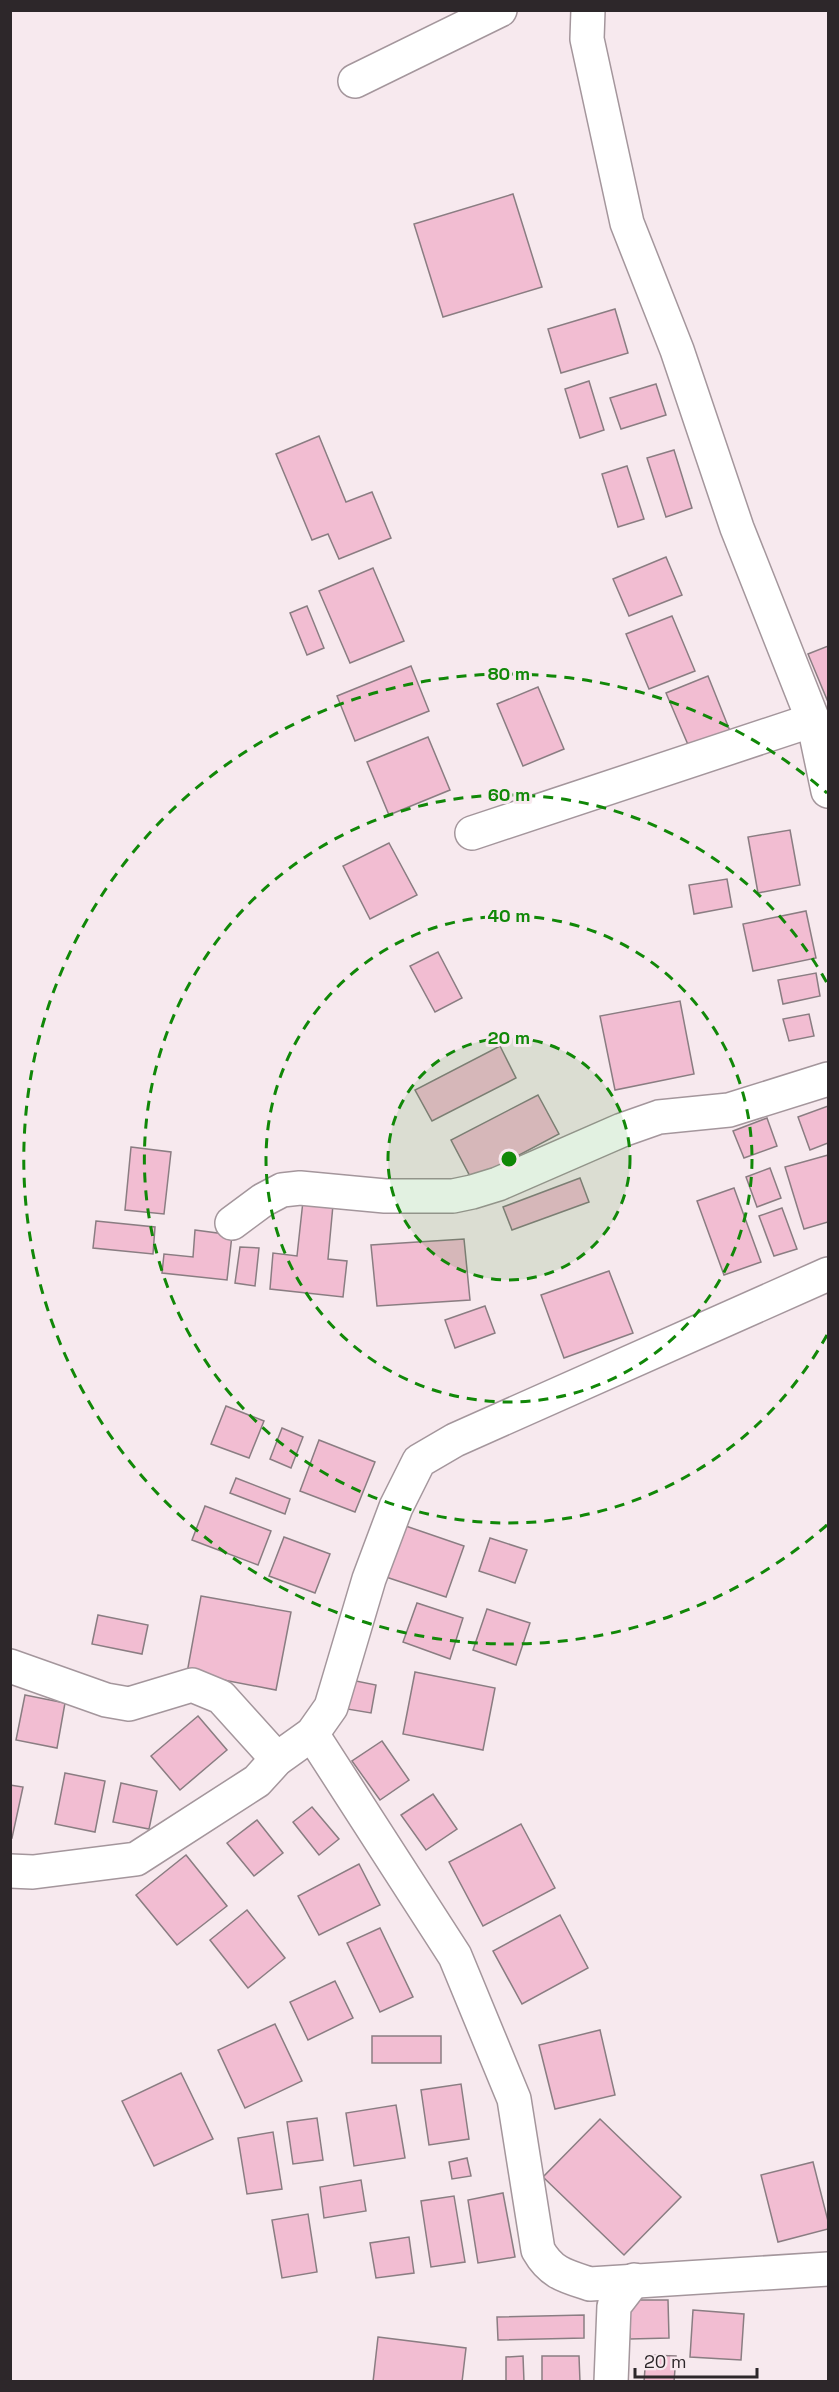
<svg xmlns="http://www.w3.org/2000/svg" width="839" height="2392" font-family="'Space Grotesk',sans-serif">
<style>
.building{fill:#f2bdd2;stroke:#8a7d82;stroke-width:1.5}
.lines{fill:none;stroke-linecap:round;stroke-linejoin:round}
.minor-casing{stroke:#a4969c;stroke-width:36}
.minor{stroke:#fff;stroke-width:33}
.ring{fill:none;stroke:#118808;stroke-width:3;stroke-dasharray:10 8}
.centre{fill:#118808;stroke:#f7e9ee;stroke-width:3}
.ring-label{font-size:18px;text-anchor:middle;font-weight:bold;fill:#118808;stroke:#f7e9ee;stroke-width:6;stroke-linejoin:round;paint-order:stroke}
</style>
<rect width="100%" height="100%" fill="#f7e9ee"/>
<g class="building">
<path d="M513 194 542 287 443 317 414 224Z"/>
<path d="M615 309 628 353 561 373 548 329Z"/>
<path d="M589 381 604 430 580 438 565 389Z"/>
<path d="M656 384 666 415 621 429 610 398Z"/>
<path d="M319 436 346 502 372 492 391 538 339 559 328 534 312 540 276 454Z"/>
<path d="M674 450 692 508 666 517 647 458Z"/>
<path d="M627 466 644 519 618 527 602 474Z"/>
<path d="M666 557 682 595 629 616 613 579Z"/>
<path d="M373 568 404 641 350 663 319 591Z"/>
<path d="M307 606 324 648 307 655 290 613Z"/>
<path d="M672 616 695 671 649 689 626 634Z"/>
<path d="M828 646V702L808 654Z"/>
<path d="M411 666 429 711 355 741 337 696Z"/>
<path d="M708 676 730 731 689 747 666 693Z"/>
<path d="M538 687 564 749 523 766 497 704Z"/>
<path d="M428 737 450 790 389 815 367 762Z"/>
<path d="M790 830 800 885 758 893 748 837Z"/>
<path d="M389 843 417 895 370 919 343 866Z"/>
<path d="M727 879 732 907 694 914 689 885Z"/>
<path d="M806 911 816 958 753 971 743 924Z"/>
<path d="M438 952 462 998 435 1012 410 966Z"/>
<path d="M816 973 820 996 783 1004 778 980Z"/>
<path d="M680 1001 694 1074 615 1090 600 1016Z"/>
<path d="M809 1014 814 1036 789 1041 783 1019Z"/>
<path d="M500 1046 516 1078 432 1121 415 1090Z"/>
<path d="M538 1095 559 1134 472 1180 451 1140Z"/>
<path d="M828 1106V1143L810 1150 798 1117Z"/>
<path d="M767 1118 777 1146 744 1158 733 1131Z"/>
<path d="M131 1147 171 1152 164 1214 125 1210Z"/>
<path d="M828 1155V1222L804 1229 785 1167Z"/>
<path d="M770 1168 781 1198 757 1207 746 1177Z"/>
<path d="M580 1178 589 1202 512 1230 503 1207Z"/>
<path d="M734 1188 761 1262 724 1275 697 1201Z"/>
<path d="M303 1201 333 1205 328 1259 347 1261 343 1297 270 1289 273 1253 297 1256Z"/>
<path d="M782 1208 797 1249 774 1256 759 1216Z"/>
<path d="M96 1221 155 1227 153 1254 93 1248Z"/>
<path d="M195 1230 232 1235 227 1280 162 1273 164 1254 193 1257Z"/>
<path d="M464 1239 470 1300 377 1306 371 1245Z"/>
<path d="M240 1247 259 1248 255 1286 235 1283Z"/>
<path d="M609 1271 633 1333 564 1358 541 1295Z"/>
<path d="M485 1306 495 1333 455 1348 445 1320Z"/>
<path d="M226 1406 264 1421 249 1458 211 1444Z"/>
<path d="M282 1428 303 1437 291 1468 270 1459Z"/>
<path d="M319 1440 375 1462 355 1512 300 1491Z"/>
<path d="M236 1478 290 1499 285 1514 230 1493Z"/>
<path d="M205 1506 271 1531 258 1565 192 1540Z"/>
<path d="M400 1524 464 1546 446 1597 383 1576Z"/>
<path d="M284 1537 330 1554 315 1593 269 1576Z"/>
<path d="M490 1538 527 1550 515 1583 479 1571Z"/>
<path d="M201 1596 291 1612 276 1690 187 1673Z"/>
<path d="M417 1603 463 1618 450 1659 403 1642Z"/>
<path d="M487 1609 530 1623 516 1665 473 1650Z"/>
<path d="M98 1615 148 1625 142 1654 92 1644Z"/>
<path d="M415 1672 495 1688 483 1750 403 1734Z"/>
<path d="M346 1679 376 1685 371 1713 341 1708Z"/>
<path d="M25 1695 65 1703 57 1748 16 1740Z"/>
<path d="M198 1716 227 1750 180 1790 151 1756Z"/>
<path d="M382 1741 409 1780 380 1800 352 1761Z"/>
<path d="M65 1773 105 1781 95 1832 55 1824Z"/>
<path d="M121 1783 157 1791 149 1829 113 1822Z"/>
<path d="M10 1785 23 1787 12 1838 10 1837Z"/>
<path d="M433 1794 457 1829 426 1850 401 1815Z"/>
<path d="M312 1807 339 1839 319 1855 293 1822Z"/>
<path d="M257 1820 283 1853 254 1876 227 1843Z"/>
<path d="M521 1824 555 1888 483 1926 449 1862Z"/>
<path d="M186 1855 227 1906 177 1945 136 1895Z"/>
<path d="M359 1864 380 1905 319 1935 298 1896Z"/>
<path d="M247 1910 285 1958 248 1988 210 1940Z"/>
<path d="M560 1915 588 1968 522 2004 493 1951Z"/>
<path d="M380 1928 413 1997 380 2012 347 1943Z"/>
<path d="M335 1981 353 2018 308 2040 290 2002Z"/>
<path d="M275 2024 302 2081 245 2108 218 2050Z"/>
<path d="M600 2030 615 2095 555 2109 539 2045Z"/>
<rect x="372" y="2036" width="69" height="27"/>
<path d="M181 2073 213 2139 154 2166 122 2101Z"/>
<path d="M461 2084 469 2139 429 2145 421 2090Z"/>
<path d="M396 2105 405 2158 354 2166 346 2113Z"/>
<path d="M317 2118 323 2160 293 2164 287 2122Z"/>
<path d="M600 2119 681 2197 624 2255 543 2177Z"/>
<path d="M273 2132 282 2189 247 2194 238 2138Z"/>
<path d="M467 2158 471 2176 452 2179 449 2162Z"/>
<path d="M813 2162 828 2221V2229L778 2242 761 2175Z"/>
<path d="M361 2180 366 2211 324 2218 320 2187Z"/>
<path d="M503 2193 515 2257 478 2263 468 2200Z"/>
<path d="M454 2196 465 2262 431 2267 421 2201Z"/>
<path d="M308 2214 317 2272 282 2278 272 2220Z"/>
<path d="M409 2237 414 2273 376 2278 370 2243Z"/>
<path d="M629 2300H668L669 2338 630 2339Z"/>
<path d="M693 2310 744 2314 741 2360 690 2357Z"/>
<path d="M584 2315V2338L498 2340 497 2317Z"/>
<path d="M378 2337 466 2348 462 2382H373Z"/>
<path d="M646 2355 676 2356 674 2382H644Z"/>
<path d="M523 2356 524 2382H506V2357Z"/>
<path d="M542 2356H579L580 2382H542Z"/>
</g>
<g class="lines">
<g class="minor-casing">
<g id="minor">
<path d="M588 10 587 39 627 223 677 350 737 528 813 720 828 791"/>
<path d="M355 81 500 10"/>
<path d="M472 833 813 720"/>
<path d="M232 1223 263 1200 282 1190 300 1188 385 1196H453L472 1192 498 1184 622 1130 659 1117 729 1110 828 1079"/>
<path d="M10 1666 106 1700 129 1704 192 1685 221 1697 277 1759"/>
<path d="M312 1734 455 1956 514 2099 538 2250C551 2273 565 2276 590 2284L828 2269"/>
<path d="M10 1871 33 1872 136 1859 257 1781 277 1759 312 1734 331 1707 369 1579 396 1507 419 1461 455 1440 828 1274"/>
<path d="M611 2382 614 2306 634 2280"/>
</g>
</g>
<use href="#minor" class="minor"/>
</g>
<circle cx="509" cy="1159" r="121" fill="#118808" fill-opacity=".12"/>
<g class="ring">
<circle cx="509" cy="1159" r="121"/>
<circle cx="509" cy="1159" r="243"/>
<path d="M827 1335A364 364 0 1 1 827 983"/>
<path d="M827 1525A485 485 0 1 1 827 793"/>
</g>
<circle cx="509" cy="1159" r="9" class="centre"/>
<g class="ring-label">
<text x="509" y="680">80 m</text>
<text x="509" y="801">60 m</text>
<text x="509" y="922">40 m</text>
<text x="509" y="1044">20 m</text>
</g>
<rect width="839" height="2392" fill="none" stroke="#2d272a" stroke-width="24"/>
<path d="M635 2368v9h122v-9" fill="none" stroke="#2d272a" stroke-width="3"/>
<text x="644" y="2368" font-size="18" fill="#2d272a" stroke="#f7e9ee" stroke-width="4.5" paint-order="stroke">20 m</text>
</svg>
